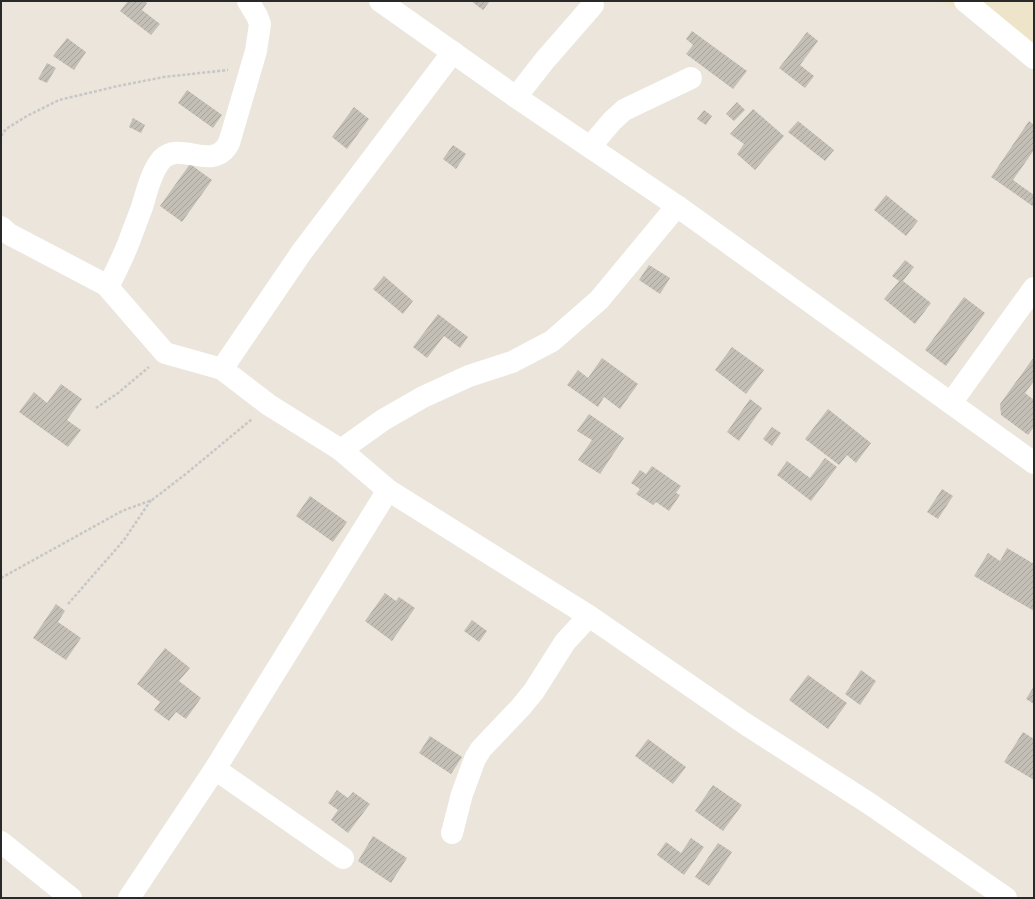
<svg xmlns="http://www.w3.org/2000/svg" width="1035" height="899" font-family="'Roboto Condensed',sans-serif">
<style>
.education{fill:#ede4ca}
.building{fill:url(#building-hatch)}
.lines{fill:none;stroke-linecap:round;stroke-linejoin:round}
.path{stroke:#c7c7c7;stroke-width:2.5;stroke-dasharray:3 2;stroke-linecap:butt}
.minor{stroke:#fff;stroke-width:22}
</style>
<defs>
<pattern id="building-hatch" width="6" height="6" patternUnits="userSpaceOnUse"><rect width="6" height="6" fill="#c4bfb6"/><path d="M-1 1l2-2M0 6l6-6M5 7l2-2" fill="none" stroke="#a8a49c"/></pattern>
</defs>
<rect width="100%" height="100%" fill="#ebe5db"/>
<path class="education" d="M939 1H1034V42Z"/>
<g class="building">
<path d="M128 1H145L147 3 142 10 160 24 151 35 120 11Z"/>
<path d="M471 1H490L483 10Z"/>
<path d="M692 31 747 71 733 89 686 54 693 45 686 39Z"/>
<path d="M807 32 818 41 800 65 814 76 805 88 779 68Z"/>
<path d="M67 38 86 52 74 70 53 56Z"/>
<path d="M47 63 56 68 47 83 38 79Z"/>
<path d="M187 90 222 115 213 128 178 103Z"/>
<path d="M737 102 745 110 734 121 726 114Z"/>
<path d="M354 107 369 119 347 149 332 137Z"/>
<path d="M753 109 784 136 755 170 737 154 744 144 730 134Z"/>
<path d="M704 110 712 116 706 125 697 119Z"/>
<path d="M133 118 145 125 141 133 129 127Z"/>
<path d="M798 121 834 150 825 161 788 132Z"/>
<path d="M1029 121 1034 125V150L1013 180 1034 195V207L991 177Z"/>
<path d="M453 145 466 154 456 169 443 159Z"/>
<path d="M190 164 212 180 182 222 160 206Z"/>
<path d="M886 195 918 221 906 236 874 210Z"/>
<path d="M905 260 914 267 903 281 931 303 915 324 884 299 899 281 892 276Z"/>
<path d="M649 265 670 278 660 294 639 280Z"/>
<path d="M384 276 413 301 403 314 373 289Z"/>
<path d="M964 297 985 313 946 366 925 350Z"/>
<path d="M438 314 468 337 460 348 444 336 427 358 413 347Z"/>
<path d="M732 347 764 370 746 394 715 370Z"/>
<path d="M1034 357V381L1025 393 1034 400V427L1028 435 1001 415 1000 404Z"/>
<path d="M602 358 638 384 620 409 604 397 598 407 567 385 578 370 588 378Z"/>
<path d="M61 384 82 399 67 420 81 430 68 447 19 412 34 392 47 403Z"/>
<path d="M750 399 762 408 739 441 727 432Z"/>
<path d="M828 409 871 443 856 463 847 455 839 465 805 439Z"/>
<path d="M589 414 624 438 600 474 578 460 592 440 577 431Z"/>
<path d="M772 427 781 433 772 446 763 439Z"/>
<path d="M825 458 837 467 811 501 777 475 787 461 810 478Z"/>
<path d="M652 466 681 486 676 493 680 495 669 511 656 502 653 505 636 494 640 489 631 483 640 470 646 474Z"/>
<path d="M942 489 953 496 938 519 927 512Z"/>
<path d="M310 496 347 522 333 542 296 516Z"/>
<path d="M1007 548 1034 564V611L974 576 988 553 1000 561Z"/>
<path d="M385 593 396 601 399 597 415 608 392 641 365 621Z"/>
<path d="M56 604 65 611 58 622 81 638 66 660 33 638Z"/>
<path d="M472 620 487 631 479 642 464 631Z"/>
<path d="M165 648 190 668 179 681 201 698 186 719 176 712 169 721 154 710 160 702 137 684Z"/>
<path d="M861 670 876 681 860 705 845 694Z"/>
<path d="M808 675 847 703 828 729 789 700Z"/>
<path d="M1034 686V704L1026 699Z"/>
<path d="M1023 732 1034 739V780L1004 762Z"/>
<path d="M430 736 462 757 451 774 419 753Z"/>
<path d="M648 739 686 767 673 784 635 756Z"/>
<path d="M713 785 742 805 723 831 695 811Z"/>
<path d="M337 790 348 798 353 792 370 804 348 833 331 820 338 810 328 803Z"/>
<path d="M373 836 407 858 391 883 358 861Z"/>
<path d="M691 838 704 847 684 875 657 855 666 842 681 853Z"/>
<path d="M718 843 732 852 709 886 695 877Z"/>
</g>
<g class="lines">
<g class="path">
<path d="M1 136 6 129 27 116 59 100 118 86 164 77 228 70"/>
<path d="M96 408 118 393 149 367"/>
<path d="M1 578 122 511 152 500 187 473 252 419"/>
<path d="M68 604 124 540 151 500"/>
</g>
<g class="minor">
<path d="M380 1 516 97 677 206 1034 463"/>
<path d="M965 1 1034 58"/>
<path d="M516 97 545 60 593 5"/>
<path d="M590 147 612 121 624 110 691 78"/>
<path d="M1 227 9 234 106 285 165 353 222 369 269 405 341 450 388 490 589 616 744 723 870 804 1006 898"/>
<path d="M106 285 111 281C118 267 125 253 130 239 134 228 138 218 142 207 147 191 151 172 162 159 181 140 213 173 229 143L256 51 260 24 257 16 248 1"/>
<path d="M222 369 301 253 453 52"/>
<path d="M951 403 1034 288"/>
<path d="M341 450 383 420 423 397 469 376 512 362 552 341 599 300 677 206"/>
<path d="M215 769 343 858"/>
<path d="M452 833 462 794 475 759 481 749 521 707 534 691 565 642 589 616"/>
<path d="M1 842 71 898"/>
<path d="M129 898 215 769 388 490"/>
</g>
</g>
<rect width="1035" height="899" fill="none" stroke="#292929" stroke-width="4"/>
</svg>
